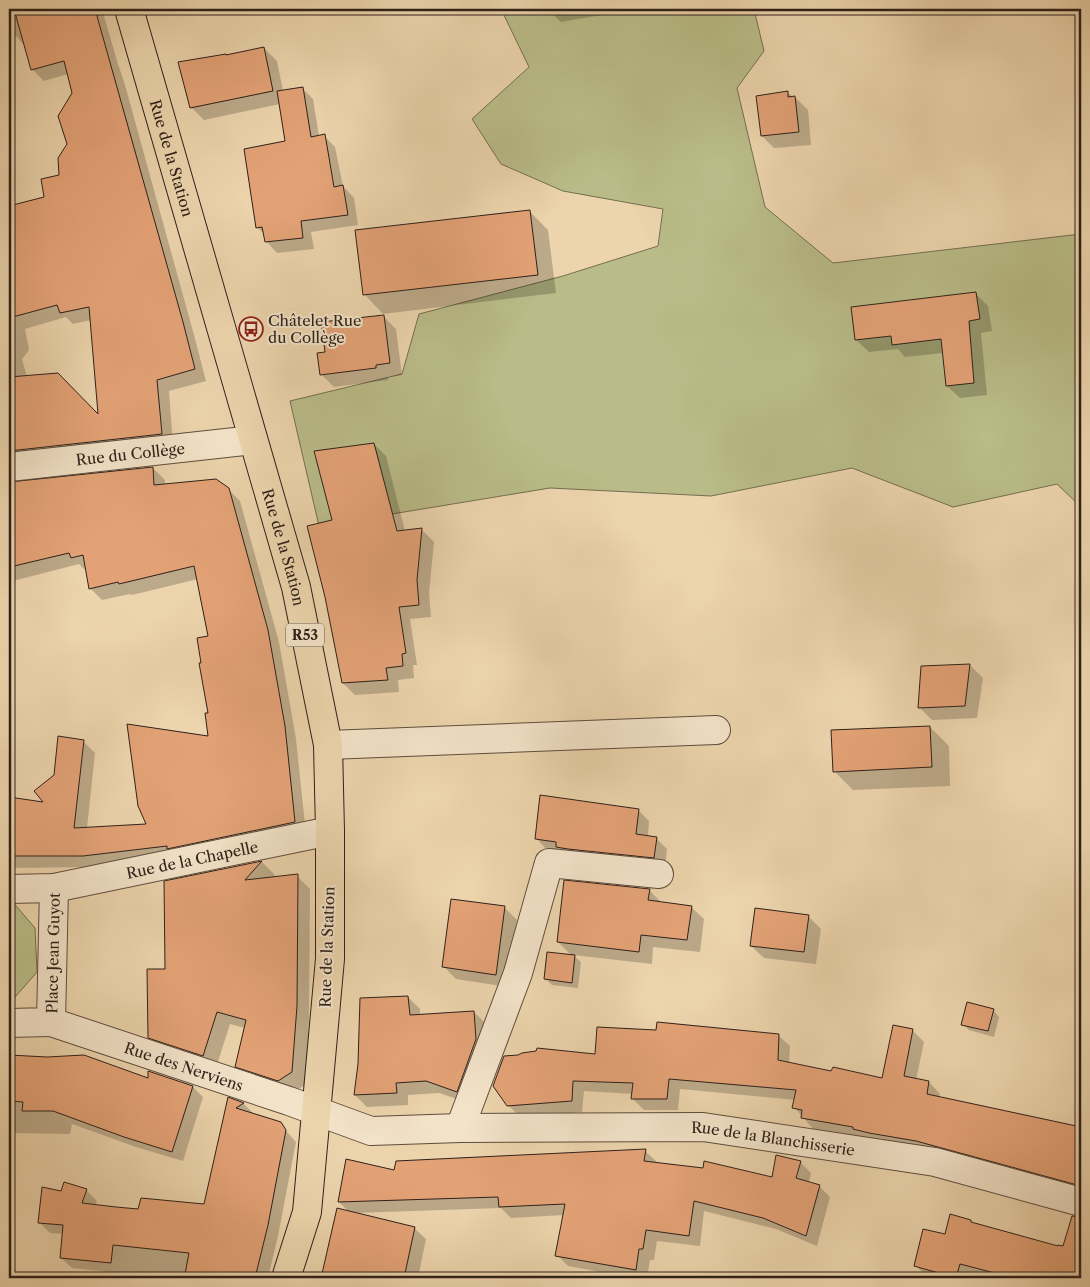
<svg xmlns="http://www.w3.org/2000/svg" width="1090" height="1287" font-family="'Libre Caslon Text',serif">
<style>
.green{fill:#b9bc88;stroke:#746e51}
.shadow{fill:#0003;fill-rule:evenodd}
.building{fill:#e3a276;stroke:#2e201a}
.lines{fill:none;stroke-linecap:round;stroke-linejoin:round}
.minor-casing{stroke:#5e4d3e;stroke-width:30}
.major-casing{stroke:#2e201a;stroke-width:30}
.minor{stroke:#f3e3c9;stroke-width:28}
.major{stroke:#ecd4ac;stroke-width:28}
.labels{text-anchor:middle;dominant-baseline:central;stroke-width:4;stroke-linejoin:round;paint-order:stroke}
.shield{fill:#f3e3c9;stroke:#695a4e;stroke-width:1}
.shield-label{font-size:14px;font-weight:bold;fill:#2e201a}
.street-label{font-size:15px;fill:#2e201a;stroke:#f3e3c9}
.poi-label{font-size:15px;fill:#2e201a;stroke:#f3e3c9;text-anchor:start}
</style>
<rect width="100%" height="100%" fill="#ecd4ac"/>
<filter id="stains"><feTurbulence type="fractalNoise" baseFrequency=".004" numOctaves="4"/><feColorMatrix values="0 0 0 0 .2 0 0 0 0 .09 0 0 0 0 .02 0 0 0 .5 -.17"/></filter>
<radialGradient id="worn" r=".72"><stop offset=".6" stop-color="#630" stop-opacity="0"/><stop offset="1" stop-color="#630" stop-opacity=".3"/></radialGradient>
<g class="green">
<path d="M501 9H754L764 51 737 88 765 207 833 263 1081 234V507L1057 484 953 507 852 468 711 496 550 488 319 526 290 401 402 374 419 314 563 276 658 246 663 209 563 191 501 164 472 119 529 67Z"/>
<path d="M9 900H11L35 928 37 972 9 1004Z"/>
</g>
<g class="shadow">
<path d="M9 9H102L117 61 125 85 194 335 206 381 169 391 173 446 9 469V207L45 198 60 176 68 144 73 93 68 74 44 81 32 69 24 45 15 35 9 37ZM66 317 73 324 91 320 100 417 27 377 22 359 29 350 25 329Z"/>
<path d="M547 9H636L561 22Z"/>
<path d="M264 48 277 61 283 91 302 88 313 99 319 136H324L335 147 343 186 354 198 358 225 311 232 314 249 277 253 266 241 265 235 257 227 287 142 280 104 204 120 191 107 227 56Z"/>
<path d="M787 92 793 97H795L808 110 811 145 774 148 762 136Z"/>
<path d="M529 211 548 230 556 293 383 314 365 295 356 232Z"/>
<path d="M976 294 988 306 992 331 981 333 987 395 960 398 947 386 943 353 905 357 898 349 869 352 856 340Z"/>
<path d="M383 316 396 329 402 375 388 377V380L334 387 321 374 326 353Z"/>
<path d="M374 444 386 456 405 531 422 530 434 542 429 593 431 617 410 619 417 665H413L414 678 398 680 399 692 355 695 343 683Z"/>
<path d="M153 468 165 480V485L228 489 240 501 279 642 296 739 306 834 95 867 9 868V798L46 803 55 776 83 741 95 753 87 828 147 825 209 737V714L202 664 210 637 198 579 132 595 130 594 102 600 90 588 87 568 84 569 79 564 9 582 11 591H9V483Z"/>
<path d="M970 665 983 678 977 718 932 720 919 707 922 667Z"/>
<path d="M930 727 949 746 950 786 853 790 834 771Z"/>
<path d="M638 810 649 821 648 837 656 838 667 849 665 868 547 850 536 838Z"/>
<path d="M262 862 275 875 271 879 297 876 310 889 309 1020 305 1085 292 1093 250 1080 237 1066 245 1028 230 1024 216 1068 162 1050 149 1037 167 970 165 882Z"/>
<path d="M649 890 662 903 691 907 704 919 700 952 653 947 652 964 573 955 581 962 578 988 552 985 546 979 572 956 558 942Z"/>
<path d="M504 907 517 920 508 987 456 979 444 967Z"/>
<path d="M808 916 821 929 816 964 764 958 751 946Z"/>
<path d="M408 997 420 1009V1015L474 1012 486 1024 469 1103 439 1093 408 1095V1105L367 1107 355 1095 359 1064Z"/>
<path d="M993 1010 999 1017 994 1037 969 1030 963 1024Z"/>
<path d="M912 1030 924 1042 916 1080 929 1082 940 1094 939 1098 1081 1129V1194L863 1138 813 1129 794 1107 795 1100 680 1089 678 1110H644L633 1099V1094L584 1091 582 1112 520 1117 508 1105 596 1055 778 1035 790 1046 789 1064 832 1072 882 1079Z"/>
<path d="M9 1057H84L150 1080 193 1087 203 1097 183 1161 136 1147 72 1124 70 1134 11 1133 10 1137H9Z"/>
<path d="M229 1099 244 1104 254 1114 280 1124 296 1142 278 1236 268 1278H110V1272L72 1268 61 1258 64 1234 50 1233 39 1222 62 1192 86 1190 97 1201 95 1206 139 1210 205 1205Z"/>
<path d="M645 1151 657 1162 656 1164 773 1179 800 1162 811 1173 809 1183 819 1186 830 1197 817 1246 776 1229 704 1211 700 1246 657 1241 654 1260H650L647 1278H632L568 1266 557 1255 564 1215 511 1218 501 1208 354 1213 414 1228 426 1239 418 1278H322L338 1210 350 1213 339 1202 395 1171Z"/>
<path d="M970 1221 973 1223 1059 1248H1064L1069 1230 1081 1233V1278H985L972 1275 971 1278H932L927 1277 915 1265 946 1236Z"/>
</g>
<g class="building">
<path d="M14 9H95L183 322 195 369 157 380 162 434 9 451V377L58 373 98 414 89 307 60 313 57 305 9 318V206L44 197 41 179 59 175 58 158 67 144 58 116 72 93 64 61 31 70Z"/>
<path d="M264 47 273 91 190 108 178 62 226 54V55Z"/>
<path d="M303 87 311 137 325 134 334 187 343 185 348 215 301 221 303 238 265 242 262 227 256 228 244 149 285 141 277 91Z"/>
<path d="M788 91V97L795 96 799 132 761 136 756 96Z"/>
<path d="M530 210 538 275 363 295 355 230Z"/>
<path d="M976 292 980 319 969 321 974 383 946 386 941 339 892 345 891 336 855 340 851 307Z"/>
<path d="M384 315 390 363 376 365V368L320 375 317 353 325 352 321 322Z"/>
<path d="M374 443 397 531 422 528 417 580 419 605 399 607 406 653 402 654 403 666 386 668 388 680 342 683 325 597 307 526 332 520 314 451Z"/>
<path d="M153 467 154 485 216 479 229 488 268 630 285 726 295 822 167 849V846L83 856H9V797L43 802 34 791 54 775 58 736 84 740 74 828 146 824 138 806 127 724 208 736 205 713H208L199 663H201L197 638 208 636 194 566 119 584 118 582 89 589 83 555 71 558 69 553 14 566 9 545V482Z"/>
<path d="M970 664 965 706 918 708 921 666Z"/>
<path d="M930 726 932 767 833 772 831 730Z"/>
<path d="M540 795 639 809 636 834 657 837 654 858 568 849 556 847V842L535 839Z"/>
<path d="M262 861 245 880 298 874 297 1006 292 1072 278 1081 235 1067 246 1020 217 1012 203 1056 148 1038 147 969H165L164 881Z"/>
<path d="M564 880 650 889 648 900 692 906 687 940 641 935 639 952 557 942Z"/>
<path d="M451 899 505 906 496 975 442 967Z"/>
<path d="M755 908 809 915 804 952 750 946Z"/>
<path d="M547 952 575 955 572 983 544 979Z"/>
<path d="M408 996 410 1015 474 1011 476 1039 457 1092 426 1081 396 1083 397 1093 354 1095 358 1064 360 998Z"/>
<path d="M967 1002 994 1009 988 1031 961 1025Z"/>
<path d="M657 1022 779 1034 778 1060 831 1071 833 1067 882 1078 893 1025 913 1029 904 1076 929 1081 927 1094 1081 1127V1186L916 1141 869 1133 853 1129V1127L801 1118 802 1110 792 1108 796 1090 669 1079 667 1099H631L633 1083 573 1081 572 1101 507 1106 493 1086 504 1056 518 1055 522 1053 536 1051 537 1048 595 1054 597 1027 656 1030Z"/>
<path d="M9 1055 47 1057 84 1055 148 1078V1071L193 1086 172 1152 124 1137 53 1111H22L23 1102 9 1101Z"/>
<path d="M228 1097 244 1103 236 1108 281 1122 286 1130 268 1225 255 1278H188V1275L185 1274 189 1253 113 1245 111 1263 60 1258 63 1225 38 1223 42 1187 61 1191 64 1182 87 1189 82 1203 116 1207 138 1209 141 1198 204 1204Z"/>
<path d="M646 1149 644 1161 703 1168 704 1161 772 1177 776 1155 801 1161 796 1178 820 1185 806 1236 763 1218 694 1201 689 1236 646 1230 643 1249H639L636 1270 555 1256 565 1204 499 1207 498 1197 338 1202 346 1159 394 1170 396 1161Z"/>
<path d="M337 1208 415 1227 404 1278H321Z"/>
<path d="M950 1214 971 1220V1222L1058 1246V1245L1063 1246 1072 1216 1081 1217V1278H1014L960 1264 956 1278 914 1266 923 1229 945 1234Z"/>
</g>
<g class="lines">
<g class="minor-casing">
<g id="minor">
<path id="s1" d="M9 467 253 440"/>
<path d="M328 745 716 730"/>
<path id="s2" d="M9 889 54 888 330 831"/>
<path id="s3" d="M51 1022 289 1101 371 1131 460 1128 703 1127 935 1162 1081 1202"/>
<path id="s4" d="M9 1023 51 1022 54 888"/>
<path d="M460 1128 518 973 549 863 659 874"/>
</g>
</g>
<g class="major-casing">
<g id="major">
<path id="s5" d="M129 9 296 587 328 745 330 831V959L307 1212 286 1278"/>
</g>
</g>
<use href="#minor" class="minor"/>
<use href="#major" class="major"/>
</g>
<defs>
<g id="bus-ring" transform="scale(1.25)"><circle r="9.5" fill="#f3e3c9" stroke="#8f2418" stroke-width="1.5"/><path d="M-5-6H5V4H4V6H2V4H-2V6H-4V4H-5ZM-3.5-4V0h7V-4ZM-3.5 1.2v1.5H-2V1.2ZM2 1.2v1.5H3.5V1.2Z" fill="#8f2418"/></g>
</defs>
<g fill-rule="evenodd">
<use href="#bus-ring" x="251" y="329"/>
</g>
<g class="labels">
<rect class="shield" x="286" y="623.5" width="38" height="23" rx="4"/>
<g class="shield-label">
<text x="305" y="635">R53</text>
</g>
<g class="street-label">
<text stroke="none"><textPath href="#s5" startOffset="155">Rue de la Station</textPath></text>
<text stroke="none"><textPath href="#s1" startOffset="122">Rue du Collège</textPath></text>
<text stroke="none"><textPath href="#s5" startOffset="560">Rue de la Station</textPath></text>
<text stroke="none"><textPath href="#s2" startOffset="186">Rue de la Chapelle</textPath></text>
<text transform="translate(327 947) rotate(-88)">Rue de la Station</text>
<text stroke="none"><textPath href="#s4" startOffset="111">Place Jean Guyot</textPath></text>
<text stroke="none"><textPath href="#s3" startOffset="140">Rue des Nerviens</textPath></text>
<text stroke="none"><textPath href="#s3" startOffset="741">Rue de la Blanchisserie</textPath></text>
</g>
<g class="poi-label">
<text x="268" y="320">Châtelet Rue<tspan x="268" dy="17">du Collège</tspan></text>
</g>
</g>
<rect width="1090" height="1287" fill="none" stroke="#ecd4ac" stroke-width="30"/>
<rect x="10" y="10" width="1070" height="1267" fill="none" stroke="#2e201a" stroke-width="2.5"/>
<rect x="15" y="15" width="1060" height="1257" fill="none" stroke="#2e201a"/>
<rect width="100%" height="100%" filter="url(#stains)"/>
<rect width="100%" height="100%" fill="url(#worn)"/>
</svg>
